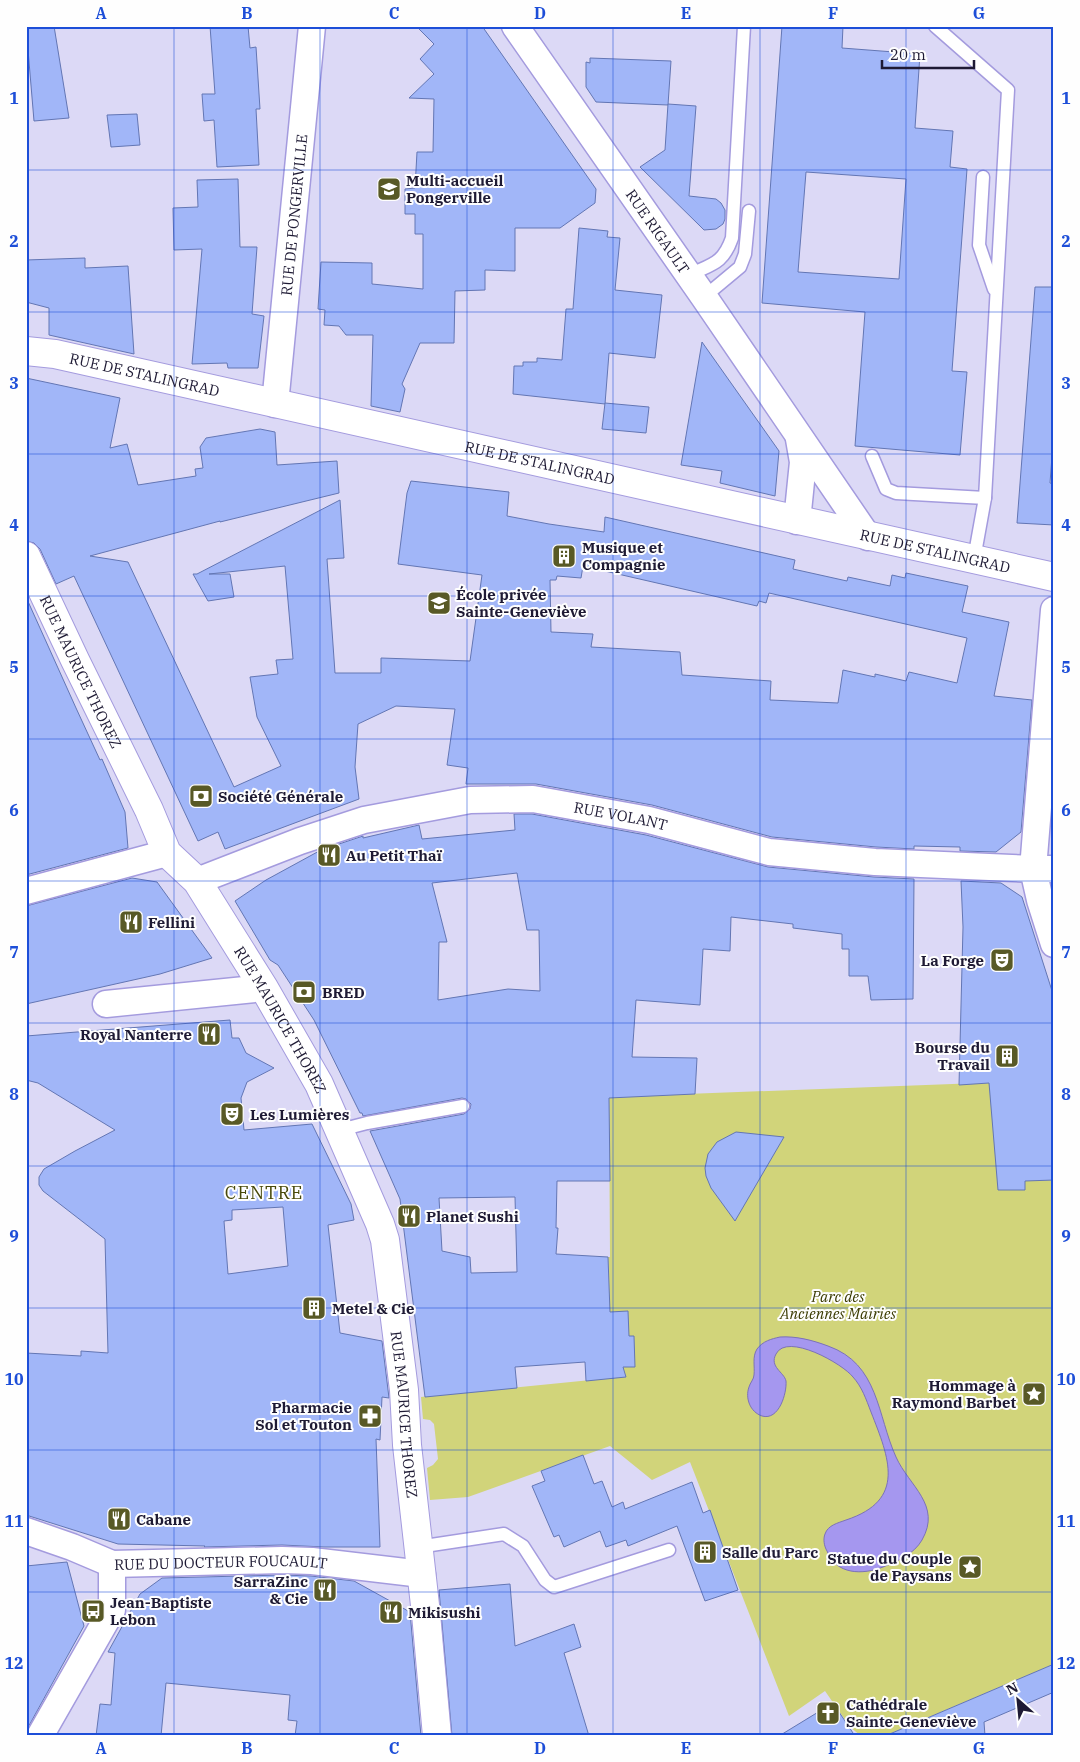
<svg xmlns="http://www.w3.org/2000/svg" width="1080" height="1762" font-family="'IBM Plex Serif',serif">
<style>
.green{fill:#d1d47a}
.water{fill:#a597ef;stroke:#7c72b7}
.building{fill:#a1b6f8;stroke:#6376b4;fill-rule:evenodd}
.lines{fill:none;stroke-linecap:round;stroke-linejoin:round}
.lane-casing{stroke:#a49bde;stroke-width:15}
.street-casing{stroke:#a49bde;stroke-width:29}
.secondary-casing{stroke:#a49bde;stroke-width:30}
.lane{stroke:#fff;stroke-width:12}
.street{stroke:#fff;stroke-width:26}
.secondary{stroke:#fff;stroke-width:28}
.grid{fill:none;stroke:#1d4ed8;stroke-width:1;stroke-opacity:0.55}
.labels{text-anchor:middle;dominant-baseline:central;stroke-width:4;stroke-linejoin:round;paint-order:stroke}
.poi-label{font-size:15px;font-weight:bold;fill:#1e1a34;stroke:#fefefe;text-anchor:start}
.street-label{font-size:15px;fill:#1e1a34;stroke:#fefefe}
.park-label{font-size:15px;font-style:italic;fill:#3a3a00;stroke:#fefefe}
.quarter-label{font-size:18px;letter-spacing:1px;fill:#48490a;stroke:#fefefe}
.neatline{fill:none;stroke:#1d4ed8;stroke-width:2}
.grid-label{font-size:16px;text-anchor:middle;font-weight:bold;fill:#1d4ed8}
</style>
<rect width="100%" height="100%" fill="#dcd9f6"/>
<path class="green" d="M1054 1080V1664L887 1735 861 1736 850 1727 825 1691 789 1716 690 1462 652 1480 610 1446 468 1497 430 1500 427 1468 433 1465 438 1459 434 1424 430 1420 423 1419 421 1397 611 1378 608 1257H610L609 1097Z"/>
<path class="water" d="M780 1337C796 1336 812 1340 828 1346 879 1364 877 1415 896 1457 909 1486 942 1505 922 1540 914 1554 898 1561 883 1567 863 1575 836 1575 827 1551 824 1546 823 1539 825 1534 828 1525 838 1523 846 1520 907 1500 889 1458 871 1412 866 1399 862 1387 853 1377 843 1364 787 1332 776 1354 769 1367 784 1372 786 1381 787 1393 779 1421 762 1416 750 1412 745 1398 749 1387 750 1383 754 1379 754 1375 755 1366 752 1357 757 1349 763 1341 771 1339 780 1337Z"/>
<g class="building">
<path d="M26 26H54L69 118 34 121Z"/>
<path d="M210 26H248L250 48 256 47 260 109H256L259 165 217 167 214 120 204 121 202 94H215Z"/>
<path d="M416 26H482L596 189 595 203 560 228H515V271L485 270V290L455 291 454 343H420L402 384 405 389 400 412 371 406 373 335H346L339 326 324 325 325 310 318 309 321 262 372 263V284L423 289V234H415V214H405V189L415 188 417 152H433L434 99 409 98 434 74 420 59 434 44Z"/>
<path d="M782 26H843L842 48 920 54 915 128 953 131 950 167 967 169 952 371 967 372 960 455 855 446 865 312 762 303ZM806 172 906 179 899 279 798 272Z"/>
<path d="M590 58 671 61 668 105 596 102 586 87V62L590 63Z"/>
<path d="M668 104 696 106 689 196 716 199 721 203 725 210V219L723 224 716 229 704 230 700 226 640 167 665 150Z"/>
<path d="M137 114 140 145 111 147 107 115Z"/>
<path d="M238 179 240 247H257L252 314 264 316 258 368H228L227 363 192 364 202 249 174 250 173 208 198 207 197 180Z"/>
<path d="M579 228 608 231 607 237 620 238 615 290 662 295 655 358 609 353 605 404 513 394 514 366H523V362H537V358L562 360 566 309H573Z"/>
<path d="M85 258V268L128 266 134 354 49 335V308L26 302V260Z"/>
<path d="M1035 287H1054V429L1050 483 1054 484V525L1017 523Z"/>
<path d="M702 342 779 451 775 496 720 483 722 471 681 465Z"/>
<path d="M26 378 120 398 110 448 127 444 138 485 196 476 195 469 203 468 200 447 206 438 260 429 275 432 277 465 337 461 339 493 220 522V521L90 556 128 562 234 787 281 766 257 717 250 677 278 674 276 660 293 659 285 566 209 574H230L234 597 208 601 193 574H197L340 500 344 558 327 559 335 673H381V658L470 661 482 575 398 564 407 493 411 481 509 492 507 516 549 524 604 532 605 517 795 560 793 569 847 581 848 577 890 586 892 575 905 578 906 573 968 586 962 612 1009 622 994 696 1032 700 1021 832 996 852 960 851V847L914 846V849L876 847 772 837 652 805 536 784H466L468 768 447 765 455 709 396 706 358 724 355 767 359 799 225 849 218 832 198 841 74 576 56 584 40 549 34 543 26 541ZM583 566 757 606 759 601 766 603 769 593 967 638 957 683 909 672 906 681 875 674V677L843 670 838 703 770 700 771 681 682 675 680 652 591 647 593 634 551 632 550 580H556L557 576 581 578Z"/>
<path d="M605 403 649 407 646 433 602 429Z"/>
<path d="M26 593 28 596 26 597 76 708 100 760 102 759 125 812 128 848 26 875Z"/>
<path d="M514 814H532L646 835 768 867 874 877 914 879 913 999 871 1000 868 976H849V949H842V934L793 928V924L731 917 730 951 703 949 700 1005 636 1000 632 1057 697 1058 695 1094 609 1098 610 1181H557L556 1228H558L556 1254 608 1257 610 1312 628 1311 629 1336H634L635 1367H623L626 1377 586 1381 585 1362 515 1367 517 1388 425 1397 400 1199 370 1131 464 1114 470 1109 471 1104 466 1099 462 1098 363 1116 362 1113H360L314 1020 278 965 270 960 235 901 266 880 321 850 363 836V838L419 825 422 839 515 830ZM517 873 527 930H539L540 991 508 989 438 1000 439 942H447L432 883ZM515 1197 517 1272 471 1273 470 1257 442 1251 439 1198Z"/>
<path d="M132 878 157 882 212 958 160 974 26 1004V906Z"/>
<path d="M961 881 1001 883 1022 897 1054 997V1180L1025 1181V1190H998L989 1083 959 1085 963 927Z"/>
<path d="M230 1020 232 1038H239L246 1053 274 1068 247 1082 241 1098 244 1130 312 1124 351 1204 354 1220 328 1225 340 1333 382 1341 389 1398 382 1397 380 1440 376 1439 380 1547H324L282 1545 204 1547 205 1546 118 1544 26 1515V1353L81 1356V1351L108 1353 105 1239 43 1191 39 1185V1177L44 1169 75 1151 115 1130 38 1083 26 1080V1036ZM283 1207 288 1266 228 1274 224 1221 232 1220V1210Z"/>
<path d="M736 1132 784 1137 735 1221 711 1188 706 1176 705 1168 708 1154 717 1142Z"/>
<path d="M583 1455 594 1484 602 1481 612 1507 623 1502 625 1509 692 1482 703 1513 710 1510 738 1590 705 1601 677 1526 628 1546 626 1540 606 1547 600 1531 564 1547 559 1535 554 1537 532 1486 545 1481 541 1471Z"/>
<path d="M67 1562 84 1626 26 1731V1566Z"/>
<path d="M282 1575 311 1576 354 1581 410 1612 421 1736H295L297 1721 288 1720 290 1695 166 1683 161 1736H96L100 1704 111 1705 115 1653 108 1652 140 1594 162 1578Z"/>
<path d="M510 1584 515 1646 574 1624 581 1647 564 1653 589 1736H452L439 1590Z"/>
<path d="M1054 1664V1692L984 1722 985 1736H885Z"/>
<path d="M833 1703 855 1736H779Z"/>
</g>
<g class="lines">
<g class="lane-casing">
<g id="lane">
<path d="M935 26 1008 90 985 498 974 559"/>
<path d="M983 177 979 245 994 289"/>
<path d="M689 275C712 264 723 264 732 238L744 26"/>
<path d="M704 297 740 267 745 254 749 211"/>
<path d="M872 456 886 489 896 493 985 498"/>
<path d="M340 1130 367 1123 463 1106"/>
<path d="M418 1547 504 1534 523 1546 545 1580 554 1587 669 1550"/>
</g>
</g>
<g class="street-casing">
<g id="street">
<path id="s1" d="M515 26 704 297 868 537"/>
<path id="s2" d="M275 404 312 26"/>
<path d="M797 521 803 462 799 439"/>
<path d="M1054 610 1033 869 1040 900 1054 944"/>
<path id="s3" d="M197 881 300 841 364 820 470 800 533 799 649 820 769 852 875 862 1033 869H1054"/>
<path d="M26 891 167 853"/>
<path d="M106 1004 264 988"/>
<path id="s4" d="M26 1531 72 1547 112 1564 282 1560 312 1561 422 1574"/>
<path d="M40 1736 112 1610V1564"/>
</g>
</g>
<g class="secondary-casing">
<g id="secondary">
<path id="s5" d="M26 351 55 354 1054 577"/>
<path id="s6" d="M26 556 75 660 149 810 167 853 197 881 264 988 319 1084 380 1224 385 1240 404 1390 407 1445 426 1614 437 1736"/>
</g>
</g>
<use href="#lane" class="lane"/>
<use href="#street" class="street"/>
<use href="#secondary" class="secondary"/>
</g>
<path class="grid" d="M174 26V1736M320 26V1736M467 26V1736M613 26V1736M760 26V1736M906 26V1736M26 170H1054M26 312H1054M26 454H1054M26 596H1054M26 739H1054M26 881H1054M26 1023H1054M26 1166H1054M26 1308H1054M26 1450H1054M26 1592H1054"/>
<defs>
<g id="school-square" transform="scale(1.25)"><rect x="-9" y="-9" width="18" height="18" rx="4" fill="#585926" stroke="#fefefe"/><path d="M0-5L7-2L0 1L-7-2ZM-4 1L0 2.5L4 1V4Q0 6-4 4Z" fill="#fff"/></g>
<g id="building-square" transform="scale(1.25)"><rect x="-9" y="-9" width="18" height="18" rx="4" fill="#585926" stroke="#fefefe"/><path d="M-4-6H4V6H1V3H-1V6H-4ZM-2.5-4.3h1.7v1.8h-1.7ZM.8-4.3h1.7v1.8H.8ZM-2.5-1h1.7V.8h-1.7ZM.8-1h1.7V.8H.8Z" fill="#fff"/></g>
<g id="bank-square" transform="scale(1.25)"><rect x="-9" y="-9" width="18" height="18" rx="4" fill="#585926" stroke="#fefefe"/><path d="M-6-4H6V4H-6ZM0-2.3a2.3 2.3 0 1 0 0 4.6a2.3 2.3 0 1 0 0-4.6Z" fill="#fff"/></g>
<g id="restaurant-square" transform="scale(1.25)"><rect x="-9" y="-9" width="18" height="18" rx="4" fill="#585926" stroke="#fefefe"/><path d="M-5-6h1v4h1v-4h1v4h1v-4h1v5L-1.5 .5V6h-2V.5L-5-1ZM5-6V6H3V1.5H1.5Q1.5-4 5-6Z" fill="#fff"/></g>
<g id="theatre-square" transform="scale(1.25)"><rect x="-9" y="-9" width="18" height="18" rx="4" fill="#585926" stroke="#fefefe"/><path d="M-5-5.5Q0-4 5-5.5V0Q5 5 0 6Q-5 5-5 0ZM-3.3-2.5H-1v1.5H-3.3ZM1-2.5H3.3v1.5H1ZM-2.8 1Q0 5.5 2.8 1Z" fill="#fff"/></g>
<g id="sight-square" transform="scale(1.25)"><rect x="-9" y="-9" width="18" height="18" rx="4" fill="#585926" stroke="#fefefe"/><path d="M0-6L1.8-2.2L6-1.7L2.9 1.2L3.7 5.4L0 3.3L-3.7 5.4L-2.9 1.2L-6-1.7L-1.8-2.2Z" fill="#fff"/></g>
<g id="pharmacy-square" transform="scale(1.25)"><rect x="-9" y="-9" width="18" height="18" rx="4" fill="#585926" stroke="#fefefe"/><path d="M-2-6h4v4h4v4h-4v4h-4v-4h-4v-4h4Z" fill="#fff"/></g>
<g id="bus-square" transform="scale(1.25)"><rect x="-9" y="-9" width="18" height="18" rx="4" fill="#585926" stroke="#fefefe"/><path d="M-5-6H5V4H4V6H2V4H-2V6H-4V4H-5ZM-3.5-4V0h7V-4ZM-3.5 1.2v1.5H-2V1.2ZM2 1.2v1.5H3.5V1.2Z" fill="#fff"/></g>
<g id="church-square" transform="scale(1.25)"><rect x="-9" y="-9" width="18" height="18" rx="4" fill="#585926" stroke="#fefefe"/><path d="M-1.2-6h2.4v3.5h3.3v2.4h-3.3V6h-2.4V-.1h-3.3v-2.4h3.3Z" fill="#fff"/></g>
</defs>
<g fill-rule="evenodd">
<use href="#school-square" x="389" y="189"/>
<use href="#building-square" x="564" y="556"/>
<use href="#school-square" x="439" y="603"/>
<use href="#bank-square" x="201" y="796"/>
<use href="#restaurant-square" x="329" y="855"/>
<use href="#restaurant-square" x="131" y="922"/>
<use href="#theatre-square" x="1002" y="960"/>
<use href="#bank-square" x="304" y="992"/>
<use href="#restaurant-square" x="209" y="1034"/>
<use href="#building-square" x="1007" y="1056"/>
<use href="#theatre-square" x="232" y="1114"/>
<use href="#restaurant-square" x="409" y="1216"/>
<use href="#building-square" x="314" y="1308"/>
<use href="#sight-square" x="1034" y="1394"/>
<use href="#pharmacy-square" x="370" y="1416"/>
<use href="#restaurant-square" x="119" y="1519"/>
<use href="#building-square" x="705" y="1552"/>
<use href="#sight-square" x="970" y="1567"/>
<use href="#restaurant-square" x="325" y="1590"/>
<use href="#bus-square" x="93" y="1611"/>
<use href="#restaurant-square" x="391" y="1612"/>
<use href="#church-square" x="828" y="1713"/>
</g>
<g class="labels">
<g class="poi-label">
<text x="406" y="180">Multi-accueil<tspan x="406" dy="17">Pongerville</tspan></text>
<text x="582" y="547">Musique et<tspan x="582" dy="17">Compagnie</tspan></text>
<text x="456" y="594">École privée<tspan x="456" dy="17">Sainte-Geneviève</tspan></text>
<text x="218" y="796">Société Générale</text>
<text x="346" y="855">Au Petit Thaï</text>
<text x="148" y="922">Fellini</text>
<text x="984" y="960" text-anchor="end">La Forge</text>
<text x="322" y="992">BRED</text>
<text x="192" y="1034" text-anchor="end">Royal Nanterre</text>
<text x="990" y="1047" text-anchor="end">Bourse du<tspan x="990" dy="17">Travail</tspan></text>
<text x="250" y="1114">Les Lumières</text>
<text x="426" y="1216">Planet Sushi</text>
<text x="332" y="1308">Metel &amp; Cie</text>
<text x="1016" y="1385" text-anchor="end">Hommage à<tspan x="1016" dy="17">Raymond Barbet</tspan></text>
<text x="352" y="1407" text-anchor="end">Pharmacie<tspan x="352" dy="17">Sol et Touton</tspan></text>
<text x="136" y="1519">Cabane</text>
<text x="722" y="1552">Salle du Parc</text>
<text x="952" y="1558" text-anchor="end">Statue du Couple<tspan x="952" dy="17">de Paysans</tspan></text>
<text x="308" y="1581" text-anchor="end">SarraZinc<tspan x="308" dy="17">&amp; Cie</tspan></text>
<text x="110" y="1602">Jean-Baptiste<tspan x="110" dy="17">Lebon</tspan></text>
<text x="408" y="1612">Mikisushi</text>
<text x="846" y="1704">Cathédrale<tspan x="846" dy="17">Sainte-Geneviève</tspan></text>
</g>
<g class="street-label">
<text stroke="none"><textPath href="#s2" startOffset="190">RUE DE PONGERVILLE</textPath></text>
<text stroke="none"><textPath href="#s1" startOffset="250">RUE RIGAULT</textPath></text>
<text stroke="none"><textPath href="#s5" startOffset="121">RUE DE STALINGRAD</textPath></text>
<text stroke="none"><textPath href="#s5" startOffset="526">RUE DE STALINGRAD</textPath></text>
<text stroke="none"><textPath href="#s5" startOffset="931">RUE DE STALINGRAD</textPath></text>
<text stroke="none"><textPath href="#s6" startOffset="128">RUE MAURICE THOREZ</textPath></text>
<text stroke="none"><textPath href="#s3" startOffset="438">RUE VOLANT</textPath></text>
<text stroke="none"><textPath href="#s6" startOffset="532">RUE MAURICE THOREZ</textPath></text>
<text stroke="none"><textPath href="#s6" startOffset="952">RUE MAURICE THOREZ</textPath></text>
<text stroke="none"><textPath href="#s4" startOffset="201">RUE DU DOCTEUR FOUCAULT</textPath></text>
</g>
<g class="park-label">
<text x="838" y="1296">Parc des<tspan x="838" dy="17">Anciennes Mairies</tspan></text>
</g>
<g class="quarter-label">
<text x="264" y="1192">CENTRE</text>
</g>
</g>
<rect width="1080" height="1762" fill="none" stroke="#fefefe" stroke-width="55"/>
<g transform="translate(1018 1700) rotate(333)" stroke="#fefefe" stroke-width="4" paint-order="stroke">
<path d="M0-4L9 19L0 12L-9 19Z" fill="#1e1a34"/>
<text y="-8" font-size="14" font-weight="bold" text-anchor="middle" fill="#1e1a34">N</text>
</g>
<path d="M882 60v8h92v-8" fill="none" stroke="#1e1a34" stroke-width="2.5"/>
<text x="890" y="60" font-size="15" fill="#1e1a34" stroke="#fefefe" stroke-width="4" paint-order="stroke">20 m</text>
<rect x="28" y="28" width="1024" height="1706" class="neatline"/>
<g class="grid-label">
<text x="101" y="19">A</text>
<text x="247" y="19">B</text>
<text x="394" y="19">C</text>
<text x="540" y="19">D</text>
<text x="686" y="19">E</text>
<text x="833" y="19">F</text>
<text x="979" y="19">G</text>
<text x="14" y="104">1</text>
<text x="1066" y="104">1</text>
<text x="14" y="247">2</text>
<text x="1066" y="247">2</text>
<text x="14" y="389">3</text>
<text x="1066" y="389">3</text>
<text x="14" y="531">4</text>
<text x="1066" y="531">4</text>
<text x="14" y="673">5</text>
<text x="1066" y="673">5</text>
<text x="14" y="816">6</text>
<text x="1066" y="816">6</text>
<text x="14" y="958">7</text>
<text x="1066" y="958">7</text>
<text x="14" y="1100">8</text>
<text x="1066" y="1100">8</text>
<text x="14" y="1242">9</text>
<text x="1066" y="1242">9</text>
<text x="14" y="1385">10</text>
<text x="1066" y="1385">10</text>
<text x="14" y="1527">11</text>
<text x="1066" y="1527">11</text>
<text x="14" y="1669">12</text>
<text x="1066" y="1669">12</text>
<text x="101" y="1754">A</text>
<text x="247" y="1754">B</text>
<text x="394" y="1754">C</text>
<text x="540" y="1754">D</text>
<text x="686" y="1754">E</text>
<text x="833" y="1754">F</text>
<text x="979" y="1754">G</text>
</g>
</svg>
